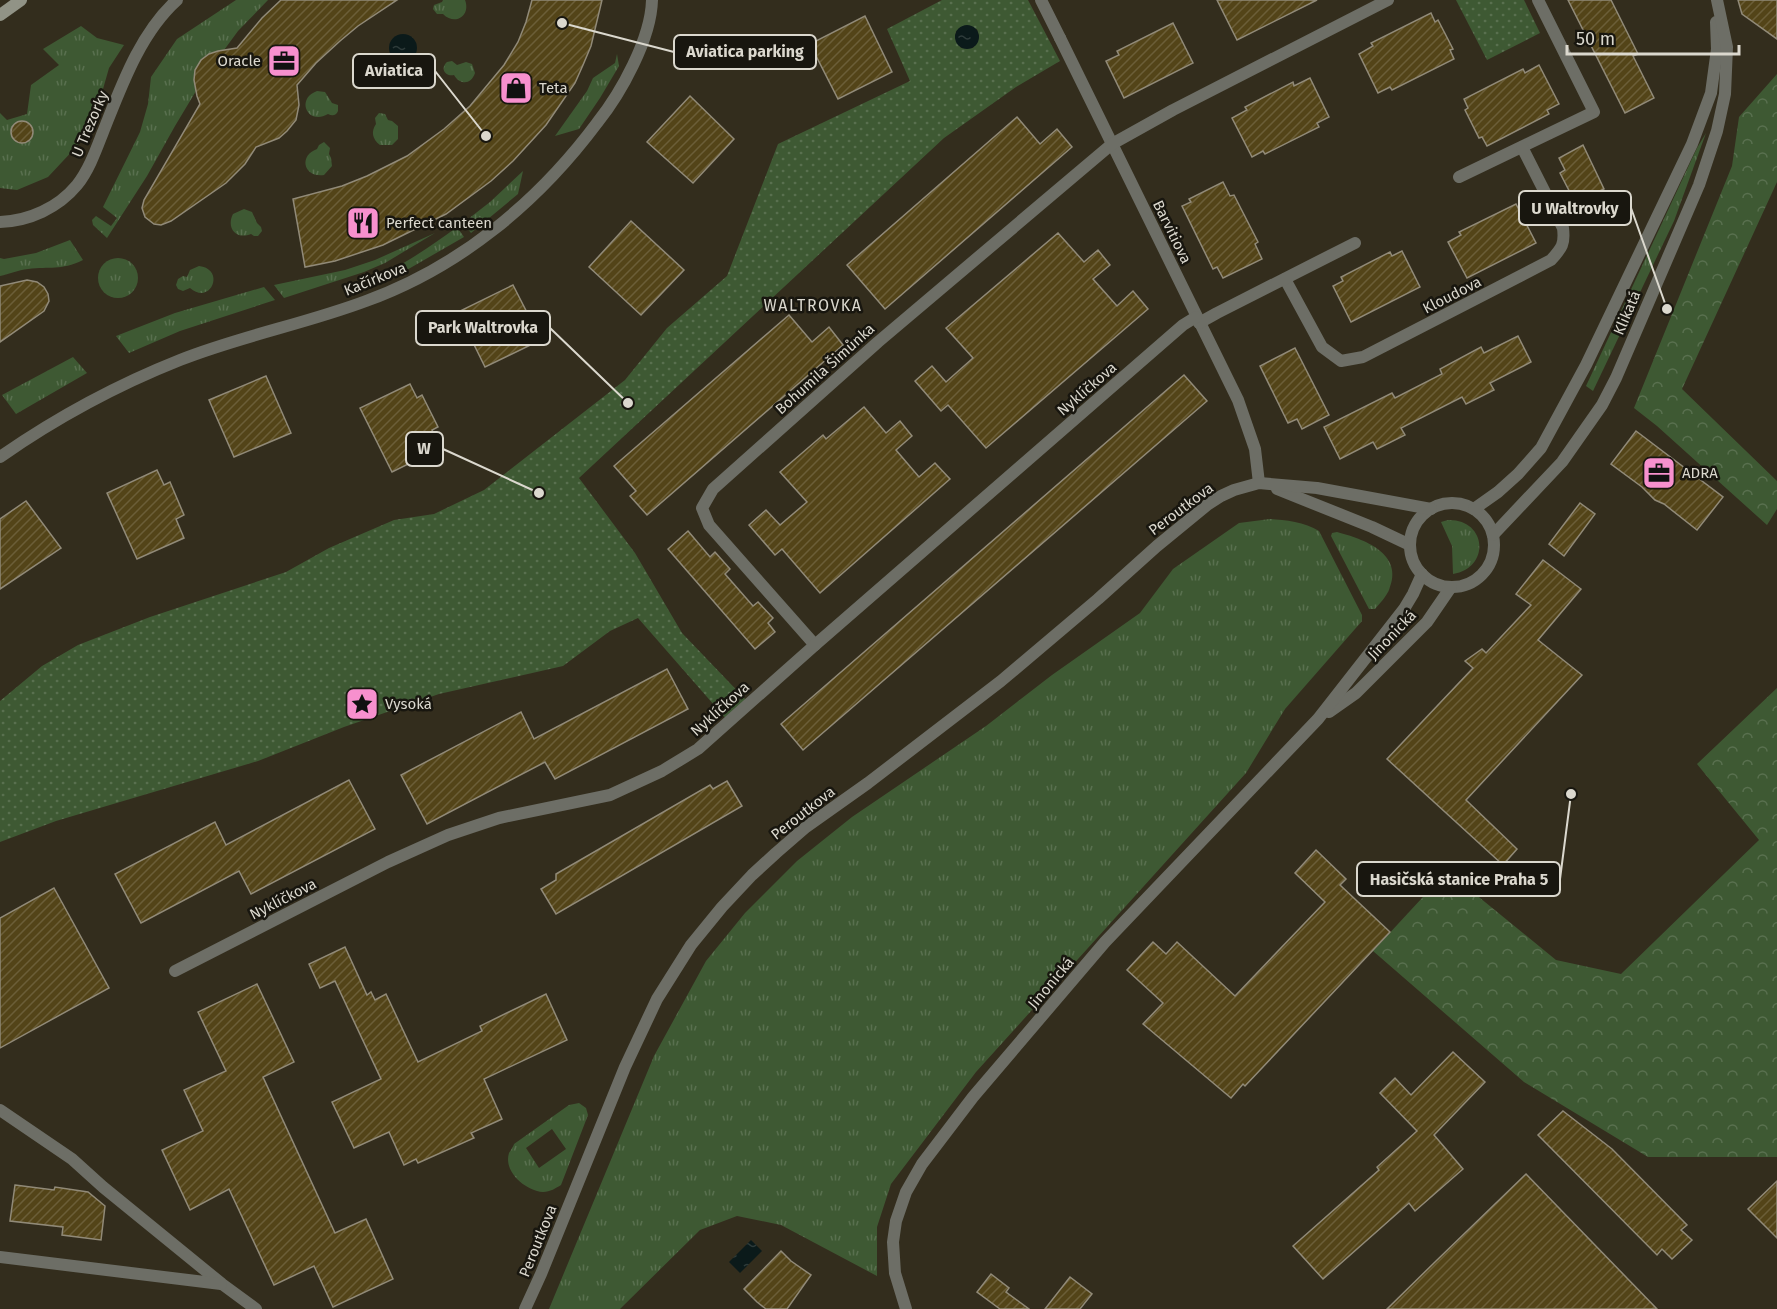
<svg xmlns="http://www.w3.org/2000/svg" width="1777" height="1309" font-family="'Fira Sans',sans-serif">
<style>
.grass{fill:url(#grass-tufts);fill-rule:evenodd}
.forest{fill:url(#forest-crowns)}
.park{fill:url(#park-dots);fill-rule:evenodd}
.water{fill:url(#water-ripples)}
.building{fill:url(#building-hatch);stroke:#918a78;stroke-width:1.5}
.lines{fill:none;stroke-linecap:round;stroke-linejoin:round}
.pedestrian{stroke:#6d6e66;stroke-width:12}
.minor{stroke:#6d6e66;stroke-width:12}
.tertiary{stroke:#6d6e66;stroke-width:12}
.secondary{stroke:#919386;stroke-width:12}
.labels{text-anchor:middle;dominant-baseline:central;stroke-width:5;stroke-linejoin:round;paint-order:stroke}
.poi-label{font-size:15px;fill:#dbd8ce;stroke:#18160f;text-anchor:start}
.street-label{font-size:15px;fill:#dbd8ce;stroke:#18160f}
.neighbourhood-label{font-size:16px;letter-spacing:1.5px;fill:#dbd8ce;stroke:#18160f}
.leader{fill:none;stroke:#dbd8ce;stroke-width:2}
.callout-dot{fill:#dbd8ce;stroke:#18160f;stroke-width:2}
.callout{fill:#18160f;stroke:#dbd8ce;stroke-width:2}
.callout-label{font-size:16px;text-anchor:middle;font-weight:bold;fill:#dbd8ce}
</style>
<defs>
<pattern id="grass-tufts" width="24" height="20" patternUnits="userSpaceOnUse" patternTransform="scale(1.5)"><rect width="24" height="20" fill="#3e5933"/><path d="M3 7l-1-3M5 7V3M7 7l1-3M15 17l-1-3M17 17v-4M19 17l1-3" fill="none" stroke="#59704f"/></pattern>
<pattern id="forest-crowns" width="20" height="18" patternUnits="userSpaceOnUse" patternTransform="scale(1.5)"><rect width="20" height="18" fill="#3e5933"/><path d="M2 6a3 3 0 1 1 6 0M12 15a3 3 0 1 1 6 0" fill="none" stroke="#59704f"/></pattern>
<pattern id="park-dots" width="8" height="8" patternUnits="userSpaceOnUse" patternTransform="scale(1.5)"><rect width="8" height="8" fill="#3e5933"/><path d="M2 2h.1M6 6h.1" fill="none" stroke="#59704f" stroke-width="1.8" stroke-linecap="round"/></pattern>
<pattern id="water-ripples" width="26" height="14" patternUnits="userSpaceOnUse" patternTransform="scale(1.5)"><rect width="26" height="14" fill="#0b1a1a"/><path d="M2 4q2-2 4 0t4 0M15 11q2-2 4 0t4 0" fill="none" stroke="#2e3b3a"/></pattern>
<pattern id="building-hatch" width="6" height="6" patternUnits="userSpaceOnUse" patternTransform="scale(1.5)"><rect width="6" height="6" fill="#534418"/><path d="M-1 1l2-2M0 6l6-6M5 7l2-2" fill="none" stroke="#6b5e38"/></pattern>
</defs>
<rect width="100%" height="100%" fill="#332d1d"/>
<g class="grass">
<path d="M236 0H268L238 31 205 76 175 126 147 176 107 238 93 225 92 220 96 216 111 226 117 218 103 207 140 132 148 104 151 77 177 39Z"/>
<path d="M443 0H465C471 16 455 26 443 14H437L433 9 434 5 442 2Z"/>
<path d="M81 26 97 38 124 45 109 68 91 131 48 177 17 190 0 188V113L7 120 27 114 31 85 59 65 43 49ZM19 121H26L32 129 30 139 23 142C14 142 10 136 11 128Z"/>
<path d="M617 54 619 66 600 98 579 129 555 136 587 91 593 78 615 63Z"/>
<path d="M452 61 457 65 466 62 472 64 475 73C471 85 460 85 454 75 445 77 440 68 447 62Z"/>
<path d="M317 91 325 92 332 103 338 105V111C336 116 332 116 328 114 308 126 295 99 317 91Z"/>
<path d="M379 113 385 114 388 120 392 121 398 126V139L392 145H380C372 139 371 131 376 124L375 118Z"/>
<path d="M1706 133 1674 221 1593 391 1586 386 1697 148Z"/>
<path d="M324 142 330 148 329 154 331 158 332 166 324 175C304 178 298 156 317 149L319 145Z"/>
<path d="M523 171 518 194 471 233 463 223 490 202Z"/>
<path d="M244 209 252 212 257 223 261 227 262 231 258 236H254L251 234C236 240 226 228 233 214Z"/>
<path d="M457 227 464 237 405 271 357 291 355 285C392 273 426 250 457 227Z"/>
<path d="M435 233 385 263 364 272 284 298 274 285 345 270 375 260Z"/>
<path d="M70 240 83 260C60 271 50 266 28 269 18 270 9 274 0 276V258L4 259 36 253Z"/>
<circle cx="118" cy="278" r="20"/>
<path d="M199 266C226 269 211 306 190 288L183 291 178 289 176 285 178 279 183 276 187 277 190 270Z"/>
<path d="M264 287 275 300 180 331 129 353 116 336 175 313Z"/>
<path d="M73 357 87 373 16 414 2 395Z"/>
<path d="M1270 519C1285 520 1305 522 1319 531L1362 615V621L1285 709 1246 773 976 1072 891 1184 877 1227V1276L781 1225 737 1216 700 1230 620 1309H549L654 1056 706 961 745 913 797 861 852 817 986 726 1052 675 1140 613 1173 569 1239 523Z"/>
<path d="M1448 520C1487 519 1491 568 1453 574L1452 546 1441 522Z"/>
<path d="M1337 532C1363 539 1405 553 1389 590 1386 597 1380 603 1375 609H1369L1331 536 1332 533Z"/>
<path d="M579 1103 586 1108 588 1115 561 1185C556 1188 550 1192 543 1192 526 1191 503 1172 509 1153 510 1152 514 1145 514 1144L569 1105ZM552 1129 566 1149 539 1168 526 1148Z"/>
</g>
<g class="forest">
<path d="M1777 74V182L1682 389 1777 481V509L1767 525 1657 426 1634 408 1732 166 1739 117Z"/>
<path d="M1777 688V1157H1648L1524 1082 1373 951 1447 871 1556 960 1621 974 1759 840 1697 764Z"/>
</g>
<g class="park">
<path d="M942 0H1028L1060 61 1016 87 944 138 579 478 635 553 682 633 749 703 728 721 638 618 610 631 563 666 439 694 344 727 258 761 56 821 0 842V701L42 666 78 645 150 617 286 572 329 548 394 520 434 514 484 490 625 380 667 328 727 276 778 144 910 81 887 29ZM977 29 979 37 973 48H961L955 38 956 31Z"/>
<path d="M1456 0H1524L1540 33 1487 60Z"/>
</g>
<g class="water">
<circle cx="967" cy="37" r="12"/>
<circle cx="403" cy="48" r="14"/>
<path d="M751 1240 762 1251 740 1273 729 1262Z"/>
</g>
<g class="building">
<path d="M281 0H397L358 26 340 41 316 63 297 85 299 105 296 120 287 131 279 138 256 147 245 164 226 183 171 221 161 225 154 224 145 217 142 208 144 200 200 104 197 96 194 80 195 70 201 60 209 54 218 51 237 48 262 18Z"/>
<path d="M532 0H602L591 46 583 65 575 83 546 125 513 161 491 181 446 214 383 245 335 261 305 267 293 199 342 186 367 176 407 156 444 129 470 106 504 65 518 42 526 22Z"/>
<path d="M1217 0H1317L1237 40Z"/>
<path d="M1568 0H1611L1638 54 1633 56 1654 98 1625 113Z"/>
<path d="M1738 0H1777V39L1742 14Z"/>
<path d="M1431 13 1435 22 1438 20 1453 49 1450 50 1454 59 1392 90 1390 87 1378 93 1359 54 1373 46 1371 43Z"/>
<path d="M865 16 892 72 838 99 810 44Z"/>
<path d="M1173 23 1193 63 1124 98 1106 61 1119 55 1117 51Z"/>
<path d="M1539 65 1559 104 1547 110 1549 114 1487 146 1482 137 1479 138 1465 110 1468 108 1464 99 1523 69 1525 73Z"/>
<path d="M1310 78 1329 117 1317 123 1319 127 1265 154 1263 151 1252 157 1232 118 1247 110 1245 107 1293 82 1294 86Z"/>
<path d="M690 96 734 139 693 183 647 142Z"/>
<path d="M1017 117 1040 144 1057 129 1072 147 885 309 847 265Z"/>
<circle cx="22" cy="132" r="11"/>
<path d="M1583 145 1604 189 1576 204 1560 173 1565 170 1559 158Z"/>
<path d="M1223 182 1230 196 1234 195 1258 242 1255 244 1262 259 1223 278 1217 267 1213 269 1182 206 1191 202 1189 199Z"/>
<path d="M1516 204 1536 243 1467 278 1448 242 1461 235 1459 232Z"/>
<path d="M631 221 684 270 641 315 589 267Z"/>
<path d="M1058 233 1084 262 1098 250 1110 265 1093 279 1117 306 1133 291 1148 309 986 448 948 405 941 411 915 381 932 366 946 382 973 358 946 328Z"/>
<path d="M1402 251 1420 287 1351 322 1333 286 1343 281 1341 277 1390 252 1392 256Z"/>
<path d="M27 280 37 282 44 287 48 294 49 301 44 311 0 342V286Z"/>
<path d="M513 285 541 340 485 367 458 312Z"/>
<path d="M789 315 812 342 829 327 843 345 647 515 630 496 636 491 614 466Z"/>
<path d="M1518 336 1531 362 1490 383 1494 390 1466 404 1462 397 1401 428 1405 435 1377 449 1373 442 1340 459 1324 427 1392 393 1395 398 1442 374 1440 369 1481 347 1484 353Z"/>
<path d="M1295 348 1329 415 1302 429 1297 419 1288 423 1260 366Z"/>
<path d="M1184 375 1207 401 803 750 781 724Z"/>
<path d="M266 376 291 433 234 457 209 400Z"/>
<path d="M410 384 417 398 422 395 438 427 432 430 441 448 392 472 360 408Z"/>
<path d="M864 407 886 433 900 421 912 436 896 450 919 477 935 463 950 479 820 593 782 549 775 555 749 525 766 510 780 525 807 502 780 472 823 435 826 439Z"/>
<path d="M1636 431 1723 497 1697 530 1664 504 1655 500 1642 487 1611 464Z"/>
<path d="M157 470 164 485 170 482 184 515 176 519 184 538 137 559 107 493Z"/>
<path d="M26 501 61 548 0 589V519Z"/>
<path d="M1580 503 1595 514 1564 556 1549 544Z"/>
<path d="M688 531 710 557 715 552 730 569 725 574 753 606 758 602 773 618 768 623 775 632 755 649 668 549Z"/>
<path d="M1543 560 1581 589 1538 640 1582 675 1466 800 1517 849 1503 865 1387 759 1473 668 1465 661 1482 649 1486 653 1531 605 1516 594Z"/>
<path d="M667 669 688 709 555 779 545 762 427 824 401 775 521 712 534 739Z"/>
<path d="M349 780 375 829 251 894 239 871 141 923 115 874 215 822 226 845Z"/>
<path d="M727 781 742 806 556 914 541 889 556 880V874L710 785 713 789Z"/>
<path d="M1316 850 1346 879 1340 885 1390 932 1245 1086 1243 1084 1231 1098 1143 1024 1163 1003 1127 970 1153 942 1166 954 1177 942 1235 996 1325 902 1295 873Z"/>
<path d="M54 888 109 988 0 1048V918Z"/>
<path d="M345 947 367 995 371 992 375 1000 386 994 418 1062 482 1031 480 1026 546 994 567 1040 484 1079 502 1119 471 1133 474 1138 418 1163 416 1159 404 1165 389 1132 354 1148 332 1102 381 1079 335 981 320 988 309 964Z"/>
<path d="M257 984 294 1062 263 1077 335 1233 366 1219 393 1279 333 1307 314 1266 274 1285 229 1189 190 1210 162 1150 203 1131 184 1090 226 1071 198 1012Z"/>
<path d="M1453 1052 1485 1082 1434 1135 1463 1169 1415 1211 1409 1203 1323 1279 1293 1246 1379 1170 1377 1167 1417 1131 1380 1093 1395 1078 1411 1095Z"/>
<path d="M1563 1111 1612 1149 1687 1225 1681 1230 1692 1240 1672 1259 1662 1249 1657 1255 1538 1135Z"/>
<path d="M1526 1174 1657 1309H1387L1436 1261Z"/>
<path d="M1777 1181V1238L1748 1209Z"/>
<path d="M15 1185 54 1190 55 1187 88 1192 105 1206 101 1240 62 1235 63 1227 10 1221Z"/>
<path d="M781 1251 791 1261 811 1275 787 1309H766L757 1302 744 1289Z"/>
<path d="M991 1274 1009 1288 1006 1292 1029 1309H1000L977 1292Z"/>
<path d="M1070 1277 1092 1294 1080 1309H1045Z"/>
</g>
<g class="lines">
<path class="pedestrian" d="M1041 0 1060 38"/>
<g class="minor">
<path d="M1060 38 1238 400 1255 449 1259 483"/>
<path d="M1459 177 1594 112 1538 0"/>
<path d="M0 222C29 221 58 208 77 185 89 170 96 150 103 132 121 87 140 33 177 0"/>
<path d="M1285 279 1322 347 1341 361 1363 357 1551 260C1562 248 1565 244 1563 228L1522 147"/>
<path d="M1199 323 1217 313 1355 243"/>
<path d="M0 457C56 418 117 385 180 360 240 336 305 324 366 301 460 267 538 202 597 123 621 93 651 39 652 0"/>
<path d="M815 645 709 525 702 508 713 489 878 342 1112 144 1173 110 1388 0"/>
<path d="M175 971 388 862 448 835 499 818 610 795 662 771 698 749 815 645 1183 325 1196 317"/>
<path d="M0 1110 72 1159 103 1187 222 1284 256 1309"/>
<path d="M0 1257 221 1284"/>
</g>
<g class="tertiary">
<path d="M1277 489 1372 527 1410 545"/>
<circle cx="1452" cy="545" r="42"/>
<path d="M1474 509 1498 492 1518 474 1541 448 1586 365 1692 144 1711 93 1717 49 1716 22"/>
<path d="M1493 535 1562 462 1602 405 1616 378 1699 185 1717 131 1725 94 1727 47 1717 0"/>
<path d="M1329 712 1356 693 1427 622 1451 587"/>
<path d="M525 1309 541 1274 625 1067 657 999 691 945 722 907 752 875 776 853 806 827 868 783 1001 681 1098 599 1157 546 1207 505 1221 496 1234 490 1259 483 1317 488 1431 509"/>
<path d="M906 1309 895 1273 893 1242 896 1221 906 1192 922 1164 973 1097 1105 942 1318 719 1404 609 1413 594 1422 574"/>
</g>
<path class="secondary" d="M0 15 21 0"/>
</g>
<defs>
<g id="office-square" transform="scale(1.725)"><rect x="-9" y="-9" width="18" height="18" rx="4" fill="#f790ce" stroke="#18160f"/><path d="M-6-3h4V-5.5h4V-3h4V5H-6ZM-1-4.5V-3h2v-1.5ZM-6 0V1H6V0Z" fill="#111"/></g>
<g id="shop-square" transform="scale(1.725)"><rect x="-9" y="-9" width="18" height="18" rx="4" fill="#f790ce" stroke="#18160f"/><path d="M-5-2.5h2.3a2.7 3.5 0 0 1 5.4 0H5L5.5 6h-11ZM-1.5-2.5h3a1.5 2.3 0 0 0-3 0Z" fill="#111"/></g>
<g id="restaurant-square" transform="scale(1.725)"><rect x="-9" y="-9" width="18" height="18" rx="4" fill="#f790ce" stroke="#18160f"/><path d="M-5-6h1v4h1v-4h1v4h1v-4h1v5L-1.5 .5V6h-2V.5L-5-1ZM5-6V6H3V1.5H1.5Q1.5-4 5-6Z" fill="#111"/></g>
<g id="sight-square" transform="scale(1.725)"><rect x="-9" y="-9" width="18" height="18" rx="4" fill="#f790ce" stroke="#18160f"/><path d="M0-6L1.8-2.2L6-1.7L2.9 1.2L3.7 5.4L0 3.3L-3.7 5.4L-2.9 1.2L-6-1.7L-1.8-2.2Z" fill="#111"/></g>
</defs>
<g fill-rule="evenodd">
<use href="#office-square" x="284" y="61"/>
<use href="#shop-square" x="516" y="88"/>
<use href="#restaurant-square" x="363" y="223"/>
<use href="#office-square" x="1659" y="473"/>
<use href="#sight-square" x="362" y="704"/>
</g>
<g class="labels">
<g class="poi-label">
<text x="261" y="61" text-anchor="end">Oracle</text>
<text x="539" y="88">Teta</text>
<text x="386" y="223">Perfect canteen</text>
<text x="1682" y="473">ADRA</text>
<text x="385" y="704">Vysoká</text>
</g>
<g class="street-label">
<text transform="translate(90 124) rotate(-67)">U Trezorky</text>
<text transform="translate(1172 232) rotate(64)">Barvitiova</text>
<text transform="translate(375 279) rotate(-22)">Kačírkova</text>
<text transform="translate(1452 295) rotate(-27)">Kloudova</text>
<text transform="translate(1627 313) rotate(-67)">Klikatá</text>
<text transform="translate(825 369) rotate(-42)">Bohumila Šimůnka</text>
<text transform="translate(1087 389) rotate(-41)">Nyklíčkova</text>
<text transform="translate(1181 509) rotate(-37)">Peroutkova</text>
<text transform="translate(1392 635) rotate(-46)">Jinonická</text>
<text transform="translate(720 709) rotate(-42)">Nyklíčkova</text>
<text transform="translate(803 813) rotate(-38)">Peroutkova</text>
<text transform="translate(283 899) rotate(-27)">Nyklíčkova</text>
<text transform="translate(1051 983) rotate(-50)">Jinonická</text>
<text transform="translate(538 1241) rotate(-68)">Peroutkova</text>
</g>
<g class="neighbourhood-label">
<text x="813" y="305">WALTROVKA</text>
</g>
</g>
<path class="leader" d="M562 23L674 52M486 136L435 71M1667 309L1631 208M628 403L550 328M539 493L443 449M1571 794L1560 879"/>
<g class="callout-dot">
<circle cx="562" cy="23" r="6"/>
<circle cx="486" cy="136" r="6"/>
<circle cx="1667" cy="309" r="6"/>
<circle cx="628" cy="403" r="6"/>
<circle cx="539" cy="493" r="6"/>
<circle cx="1571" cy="794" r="6"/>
</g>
<g class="callout">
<rect x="674" y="35" width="142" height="34" rx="6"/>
<rect x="353" y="54" width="82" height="34" rx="6"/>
<rect x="1519" y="191" width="112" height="34" rx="6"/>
<rect x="416" y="311" width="134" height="34" rx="6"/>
<rect x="406" y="432" width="37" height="34" rx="6"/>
<rect x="1357" y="862" width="203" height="34" rx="6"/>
</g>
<g class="callout-label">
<text x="745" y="57">Aviatica parking</text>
<text x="394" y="76">Aviatica</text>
<text x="1575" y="214">U Waltrovky</text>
<text x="483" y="333">Park Waltrovka</text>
<text x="424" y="454">W</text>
<text x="1459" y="885">Hasičská stanice Praha 5</text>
</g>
<path d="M1567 45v9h172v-9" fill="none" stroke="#dbd8ce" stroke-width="3"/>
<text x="1576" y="45" font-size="18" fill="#dbd8ce" stroke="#18160f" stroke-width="4.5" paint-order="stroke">50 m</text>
</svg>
